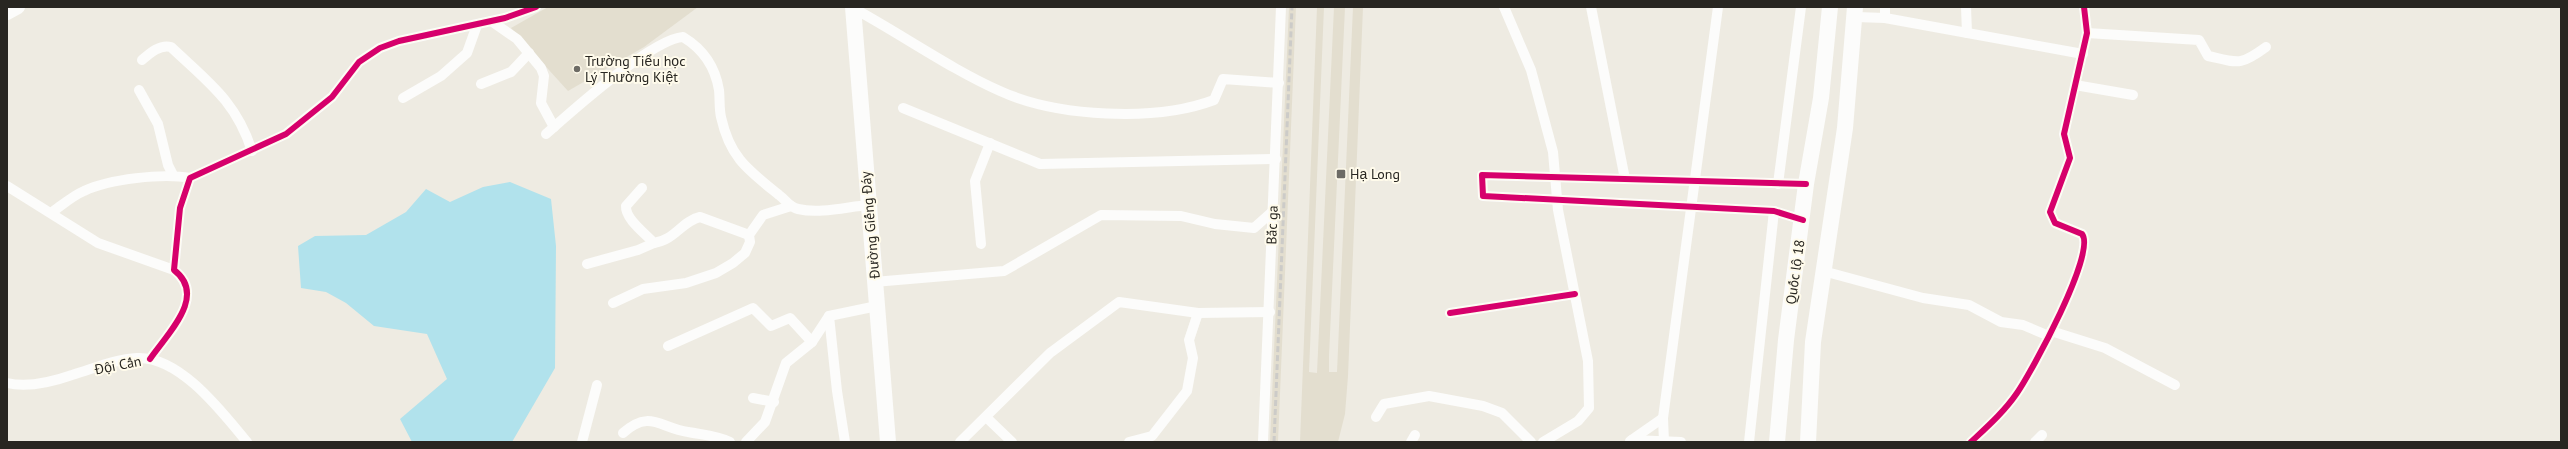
<svg xmlns="http://www.w3.org/2000/svg" width="2568" height="449" font-family="'PT Sans',sans-serif">
<style>
.built{fill:#e3decf}
.water{fill:#b1e2ec}
.lines{fill:none;stroke-linecap:round;stroke-linejoin:round}
.street{stroke:#fcfcfb;stroke-width:10}
.secondary{stroke:#fcfcfb;stroke-width:14}
.primary{stroke:#fcfcfb;stroke-width:16}
.rail{stroke:#cccbc8;stroke-width:3;stroke-dasharray:6 3;stroke-linecap:butt}
.cycleway-casing{stroke:#fffbeb;stroke-width:8}
.cycleway{stroke:#d6006c;stroke-width:6}
.poi-dot{fill:#6d6b65;stroke:#fffbeb;stroke-width:1.5}
.labels{text-anchor:middle;dominant-baseline:central;stroke-width:4;stroke-linejoin:round;paint-order:stroke}
.poi-label{font-size:14px;fill:#282621;stroke:#fffbeb;text-anchor:start}
.street-label{font-size:14px;fill:#282621;stroke:#fffbeb}
</style>
<rect width="100%" height="100%" fill="#eeebe2"/>
<g class="built">
<path d="M548 7H698L644 47 568 91 511 28Z"/>
<path d="M1289 7H1296L1278 442H1270Z"/>
<path d="M1317 7H1324L1309 372 1317 373 1334 7H1345L1329 356V372H1337L1353 7H1363L1348 376 1345 414 1338 442H1300Z"/>
</g>
<path class="water" d="M510 182 551 199 556 246 555 368 512 442H412L400 419 447 379 427 334 374 326 346 303 326 292 301 288 298 246 315 236 366 235 406 212 426 189 450 202 483 187Z"/>
<g class="lines">
<g class="street">
<path d="M1504 7 1531 70 1553 152 1558 210 1588 361 1589 408 1578 421 1543 442"/>
<path d="M1591 7 1625 179"/>
<path d="M1885 7V18"/>
<path d="M1966 7 1967 33"/>
<path d="M853 8C901 34 952 70 1000 91 1057 117 1156 122 1214 100L1223 79 1279 83"/>
<path d="M1856 17 1885 18 2083 54"/>
<path d="M491 21 517 39 541 68 544 76 541 103 554 127"/>
<path d="M2087 33 2199 40 2208 56C2239 63 2240 66 2266 47"/>
<path d="M142 60C150 53 160 44 171 47 208 82 236 101 252 151"/>
<path d="M481 84 511 72 529 53"/>
<path d="M2075 85 2133 95"/>
<path d="M139 90 158 124 168 165 173 175"/>
<path d="M403 98 441 76 467 53 477 25"/>
<path d="M903 108 1040 164 1276 159"/>
<path d="M546 134C572 111 652 39 683 37 703 49 715 66 719 90 720 99 719 108 721 117 730 158 748 170 779 195 786 200 789 207 798 209 820 214 846 207 868 205"/>
<path d="M1778 184 1801 7"/>
<path d="M7 186 98 243 174 270"/>
<path d="M642 188 626 206C625 219 646 234 654 243 675 240 682 221 700 217L749 235"/>
<path d="M51 213C61 206 72 196 84 191 109 179 163 173 190 178"/>
<path d="M1803 220 1774 211 1483 196 1482 175 1806 184"/>
<path d="M981 244 975 181 990 143"/>
<path d="M587 264 638 250 654 243"/>
<path d="M1823 271 1923 298 1969 305 2001 322 2023 325 2049 336"/>
<path d="M874 282 1004 271 1101 215 1181 216 1215 224 1254 228 1272 212"/>
<path d="M613 303 643 289 686 283 716 273 733 263 745 253 750 242 749 235 763 215 791 206"/>
<path d="M1450 313 1575 294"/>
<path d="M829 316 837 391 845 442"/>
<path d="M2051 331 2105 348 2175 385"/>
<path d="M668 346 753 308 771 326 790 318 812 342"/>
<path d="M150 359C167 334 208 296 174 270L180 208 190 178 286 134 332 97 359 62 380 48 399 41 505 18 536 7"/>
<path d="M7 383C28 388 52 382 72 375 93 369 115 359 137 358 180 356 222 412 247 442"/>
<path d="M753 398 774 402"/>
<path d="M1376 417 1384 404 1429 396 1483 406 1502 413 1531 442"/>
<path d="M987 418 1012 442"/>
<path d="M623 433C650 409 660 428 688 432 704 435 716 435 730 442"/>
<path d="M1632 440 1681 442"/>
<path d="M1630 441 1663 418"/>
<path d="M582 442 597 385"/>
<path d="M746 442 765 422 786 363 812 342 829 316 877 306"/>
<path d="M960 442 1050 353 1119 302 1198 313 1270 312"/>
<path d="M1129 442 1152 436 1187 391 1193 358 1189 340 1198 313"/>
<path d="M1263 442 1281 7"/>
<path d="M1411 442 1415 435"/>
<path d="M1664 442 1663 418 1718 7"/>
<path d="M1749 442 1774 211"/>
<path d="M1971 442C1987 427 2004 412 2017 393 2031 373 2097 252 2082 234L2055 223 2050 212 2070 158 2064 134 2087 33 2084 7"/>
<path d="M2035 442 2042 435"/>
</g>
<path class="secondary" d="M7 13 18 7"/>
<g class="primary">
<path d="M853 7 888 442"/>
<path d="M1777 442 1786 340 1806 184 1821 98 1830 7"/>
<path d="M1808 442 1813 342 1845 128 1855 7"/>
</g>
<path class="rail" d="M1274 442 1292 7"/>
<g class="cycleway-casing">
<g id="cycleway">
<path d="M1803 220 1774 211 1483 196 1482 175 1806 184"/>
<path d="M1450 313 1575 294"/>
<path d="M150 359C167 334 208 296 174 270L180 208 190 178 286 134 332 97 359 62 380 48 399 41 505 18 536 7"/>
<path d="M1971 442C1987 427 2004 412 2017 393 2031 373 2097 252 2082 234L2055 223 2050 212 2070 158 2064 134 2087 33 2084 7"/>
</g>
</g>
<use href="#cycleway" class="cycleway"/>
</g>
<g class="poi-dot">
<circle cx="577" cy="69" r="4"/>
<rect x="1336" y="169" width="10" height="10" rx="2"/>
</g>
<g class="labels">
<g class="poi-label">
<text x="585" y="61">Trường Tiểu học<tspan x="585" dy="16">Lý Thường Kiệt</tspan></text>
<text x="1350" y="174">Hạ Long</text>
</g>
<g class="street-label">
<text transform="translate(870 225) rotate(-95)">Đường Giếng Đáy</text>
<text transform="translate(1272 225) rotate(-88)">Bắc ga</text>
<text transform="translate(1795 272) rotate(-82)">Quốc lộ 18</text>
<text transform="translate(118 365) rotate(-11)">Đội Cấn</text>
</g>
</g>
<rect width="2568" height="449" fill="none" stroke="#282621" stroke-width="16"/>
</svg>
